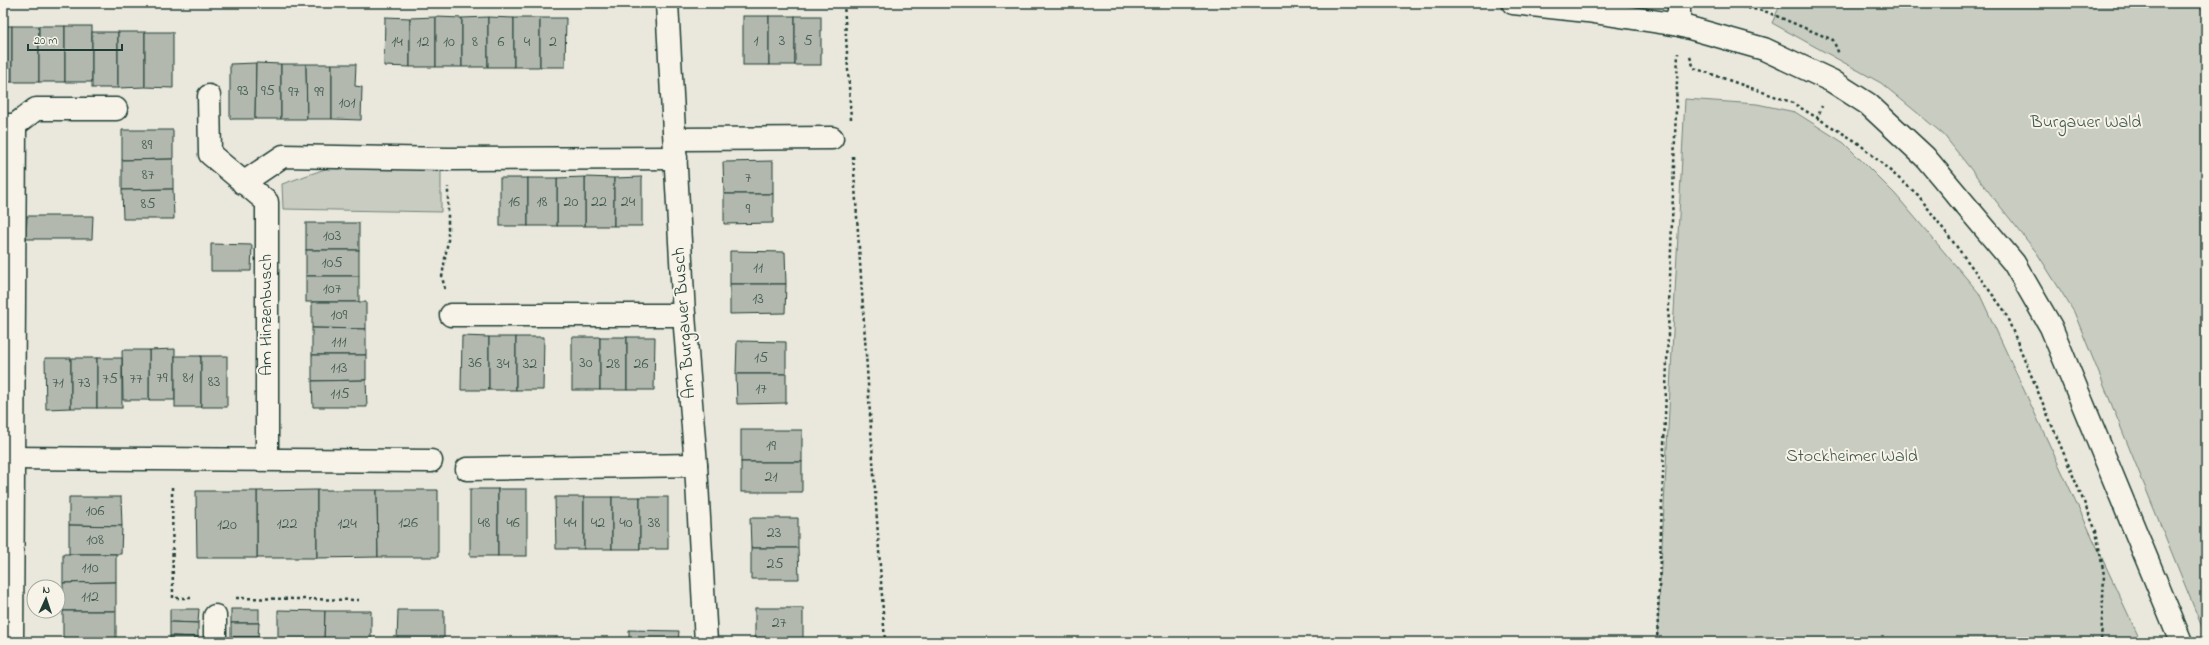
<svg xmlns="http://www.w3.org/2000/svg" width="2209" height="645" font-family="'Indie Flower',sans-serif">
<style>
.green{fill:#c8ccc1;stroke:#74847a}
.building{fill:#b2b8ae;stroke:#1f3d34}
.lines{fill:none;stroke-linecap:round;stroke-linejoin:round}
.minor-casing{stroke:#1f3d34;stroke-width:25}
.major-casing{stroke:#1f3d34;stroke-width:25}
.path{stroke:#1f3d34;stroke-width:2.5;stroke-dasharray:3 3;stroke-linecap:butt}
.minor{stroke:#f7f3e8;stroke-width:22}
.major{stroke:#f7f3e8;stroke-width:22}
.labels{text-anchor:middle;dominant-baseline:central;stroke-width:4;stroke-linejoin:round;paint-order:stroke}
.number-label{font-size:16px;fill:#445c52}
.park-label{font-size:18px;fill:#415a50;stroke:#f7f3e8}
.street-label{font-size:18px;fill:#1f3d34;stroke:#f7f3e8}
</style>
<rect width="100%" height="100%" fill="#eae8dd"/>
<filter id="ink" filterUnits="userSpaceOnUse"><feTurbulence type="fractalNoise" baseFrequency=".025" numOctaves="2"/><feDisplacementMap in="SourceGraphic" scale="8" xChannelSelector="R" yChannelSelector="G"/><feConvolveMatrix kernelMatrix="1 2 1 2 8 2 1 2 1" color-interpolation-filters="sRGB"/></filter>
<g filter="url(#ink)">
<g class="green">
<path d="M1781 3H2206V637L2074 312 2037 253 1943 134 1881 83 1772 23Z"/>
<path d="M1685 99 1757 104 1795 112 1844 143 1895 194 1979 293 2141 642H1657Z"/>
<path d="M328 168 441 169V212L283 209 282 184Z"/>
</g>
<g class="building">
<rect x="743" y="16" width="26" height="49"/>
<rect x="769" y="16" width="26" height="49"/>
<rect x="795" y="16" width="26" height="49"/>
<path d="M385 17 410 18V67L384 66Z"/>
<path d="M436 17V67H410V18Z"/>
<path d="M436 17 462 18V67H436Z"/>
<path d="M488 17V67H462V18Z"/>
<path d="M488 17 514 18V67H488Z"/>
<rect x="514" y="18" width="26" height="49"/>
<path d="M540 18H566L565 67H540Z"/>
<rect x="3" y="26" width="9" height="56"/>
<rect x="12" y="26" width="27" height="56"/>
<rect x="39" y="26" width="26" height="56"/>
<rect x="65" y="26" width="27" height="56"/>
<rect x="92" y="32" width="26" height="56"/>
<path d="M118 32H145V87L118 88Z"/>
<path d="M145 32H173V88L145 87Z"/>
<path d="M256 63 255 119H230V64Z"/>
<path d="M256 63 281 64V119H255Z"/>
<path d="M281 64H306L307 119H281Z"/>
<path d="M306 64H332V119H307Z"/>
<path d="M332 64H356L355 86 362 87 361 120 332 119Z"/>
<path d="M122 130H173V159L122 160Z"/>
<path d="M173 159V189L122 190V160Z"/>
<path d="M773 161V194H724L723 162Z"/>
<path d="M585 177 614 178V226H585Z"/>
<path d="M585 177V226H557V178Z"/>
<path d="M642 177V226H614V178Z"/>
<rect x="500" y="178" width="28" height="48"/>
<rect x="528" y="178" width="29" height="48"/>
<path d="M173 189 174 219H123L122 190Z"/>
<path d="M724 194H773V223L724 224Z"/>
<path d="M27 216H93L92 239H26Z"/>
<rect x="306" y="223" width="53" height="27"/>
<path d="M211 244 252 245 251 271H211Z"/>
<rect x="306" y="250" width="53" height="26"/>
<path d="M730 251 785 252 786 284H730Z"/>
<rect x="306" y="276" width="53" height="26"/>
<path d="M730 284H786L785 313 730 314Z"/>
<path d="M312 302H366V329L312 328Z"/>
<path d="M312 328 366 329V355H312Z"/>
<path d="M462 336 489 337V390H461Z"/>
<rect x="489" y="337" width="27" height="53"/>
<path d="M516 337H544L543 390H516Z"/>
<rect x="572" y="337" width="28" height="53"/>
<rect x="600" y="337" width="27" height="53"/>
<path d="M627 337H655L654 390H627Z"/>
<path d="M737 341 786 342V374H736Z"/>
<path d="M175 349V400H149V350Z"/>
<path d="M122 350H149V400H123Z"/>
<path d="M312 355H366V380L312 381Z"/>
<rect x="175" y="356" width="26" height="51"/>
<rect x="201" y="356" width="26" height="51"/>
<path d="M45 358H71V408L46 409Z"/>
<rect x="71" y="358" width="26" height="50"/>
<rect x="97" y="358" width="25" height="50"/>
<path d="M736 374H786V403L737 404Z"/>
<path d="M366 380 367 407H313L312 381Z"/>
<rect x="741" y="430" width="61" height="32"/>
<rect x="741" y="462" width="61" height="30"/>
<rect x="470" y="489" width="28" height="67"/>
<rect x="498" y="489" width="29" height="67"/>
<path d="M317 490V558H257V491Z"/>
<path d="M317 490H377L378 557 317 558Z"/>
<path d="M377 490H438V557H378Z"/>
<path d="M196 491H257V558H197Z"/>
<path d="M69 497H121L122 526 69 525Z"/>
<path d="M555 497H584V549H556Z"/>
<rect x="584" y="497" width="28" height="52"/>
<rect x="612" y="497" width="28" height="52"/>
<rect x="640" y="497" width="28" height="52"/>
<path d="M750 518H798V548H751Z"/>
<path d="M69 525 122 526 121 554H69Z"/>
<path d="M751 548H798L799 579H751Z"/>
<path d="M63 554H116V582L63 583Z"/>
<path d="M116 582V611H63V583Z"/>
<rect x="755" y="608" width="48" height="31"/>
<path d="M170 609H199L198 623 170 622Z"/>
<rect x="231" y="609" width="28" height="14"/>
<path d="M278 610 325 611 324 642H278Z"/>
<path d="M398 610H444V642H397Z"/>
<rect x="63" y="611" width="53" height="28"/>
<path d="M325 611H371V642H324Z"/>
<path d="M170 622 198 623V637L170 636Z"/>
<path d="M231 623H259L258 637H231Z"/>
<path d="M629 630 679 631 678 642H629Z"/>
<path d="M170 636 198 637V642H170Z"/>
<rect x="231" y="637" width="27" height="5"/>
<rect x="555" y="638" width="14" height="4"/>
<rect x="63" y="639" width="53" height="3"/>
<rect x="755" y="639" width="48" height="3"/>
</g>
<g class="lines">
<g class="minor-casing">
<g id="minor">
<path d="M667 3 684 315 696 465 706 642"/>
<path d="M1679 25V3"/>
<path d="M209 96 210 154 267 202V459"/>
<path d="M3 125H15L36 109H116"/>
<path d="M676 139 832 138"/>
<path d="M243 183 283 156 448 159 676 158"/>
<path d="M451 315H684"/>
<path d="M3 458 431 461"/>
<path d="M467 469 696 465"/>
<path d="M12 642 15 125"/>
<path d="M215 642V616"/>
</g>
</g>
<g class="major-casing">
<path id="major" d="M1513 3 1587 11 1679 25 1764 49 1832 81 1868 104 1925 157 2014 263 2051 327 2181 642"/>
</g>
<g class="path">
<path d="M844 3 851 119"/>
<path d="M1724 3 1767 12 1833 40 1839 54"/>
<path d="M1690 57 1694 68 1791 102 1857 142 1918 195 2004 310 2096 531 2104 575 2101 642"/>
<path d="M1817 119 1822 106"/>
<path d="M853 156 885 642"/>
<path d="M445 289 442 277 448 240V187"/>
<path d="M172 487 173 598H193"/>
<path d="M236 598 360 600"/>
<path d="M1657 642 1678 53"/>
</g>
<use href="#minor" class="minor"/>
<use href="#major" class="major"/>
</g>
</g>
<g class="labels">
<g class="number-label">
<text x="756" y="41">1</text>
<text x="782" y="41">3</text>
<text x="808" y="41">5</text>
<text x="397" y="42">14</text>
<text x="423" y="42">12</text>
<text x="449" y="42">10</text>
<text x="475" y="42">8</text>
<text x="501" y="42">6</text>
<text x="527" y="42">4</text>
<text x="553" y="42">2</text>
<text x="243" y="91">93</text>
<text x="268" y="91">95</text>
<text x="294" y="92">97</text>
<text x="319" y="92">99</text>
<text x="347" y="103">101</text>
<text x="147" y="145">89</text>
<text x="148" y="175">87</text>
<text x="748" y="178">7</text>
<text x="514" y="202">16</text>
<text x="542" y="202">18</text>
<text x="571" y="202">20</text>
<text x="599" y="202">22</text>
<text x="628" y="202">24</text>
<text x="148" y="204">85</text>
<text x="748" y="209">9</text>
<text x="332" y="236">103</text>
<text x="332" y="263">105</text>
<text x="758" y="268">11</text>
<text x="332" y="289">107</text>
<text x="758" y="299">13</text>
<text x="339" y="315">109</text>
<text x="339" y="342">111</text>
<text x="761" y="358">15</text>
<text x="475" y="363">36</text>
<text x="586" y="363">30</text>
<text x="503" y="364">34</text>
<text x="530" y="364">32</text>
<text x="613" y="364">28</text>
<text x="641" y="364">26</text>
<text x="339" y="368">113</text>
<text x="162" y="378">79</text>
<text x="188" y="378">81</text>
<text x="110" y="379">75</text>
<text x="136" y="379">77</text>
<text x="214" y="382">83</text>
<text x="58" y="383">71</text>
<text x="84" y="383">73</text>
<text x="761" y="389">17</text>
<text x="340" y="394">115</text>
<text x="771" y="446">19</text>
<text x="771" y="477">21</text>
<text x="95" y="511">106</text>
<text x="408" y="523">126</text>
<text x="484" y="523">48</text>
<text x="513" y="523">46</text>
<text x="570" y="523">44</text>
<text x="598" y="523">42</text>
<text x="626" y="523">40</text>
<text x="654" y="523">38</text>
<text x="287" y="524">122</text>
<text x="347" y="524">124</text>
<text x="227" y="525">120</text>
<text x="774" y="533">23</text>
<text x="95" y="540">108</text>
<text x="775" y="564">25</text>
<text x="90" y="568">110</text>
<text x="90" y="597">112</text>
<text x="779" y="623">27</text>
</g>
<g class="park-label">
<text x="2086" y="123">Burgauer Wald</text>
<text x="1852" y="457">Stockheimer Wald</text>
</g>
<g class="street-label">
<text transform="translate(267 315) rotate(-90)">Am Hinzenbusch</text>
<text transform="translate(685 323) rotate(-94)">Am Burgauer Busch</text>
</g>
</g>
<rect width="2209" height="645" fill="none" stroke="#f7f3e8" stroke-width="16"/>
<rect x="8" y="8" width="2193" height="629" fill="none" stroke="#1f3d34" stroke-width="1.5" filter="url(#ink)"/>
<g transform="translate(46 599) rotate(3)"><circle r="19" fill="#f7f3e8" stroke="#a1aaa0"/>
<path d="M0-3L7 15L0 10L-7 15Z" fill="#1f3d34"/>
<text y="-6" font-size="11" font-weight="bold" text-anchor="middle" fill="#1f3d34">N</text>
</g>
<path d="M28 44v6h94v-6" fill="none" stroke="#1f3d34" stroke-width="2"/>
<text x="34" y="44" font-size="12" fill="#1f3d34" stroke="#f7f3e8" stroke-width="3" paint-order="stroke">20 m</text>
</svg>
